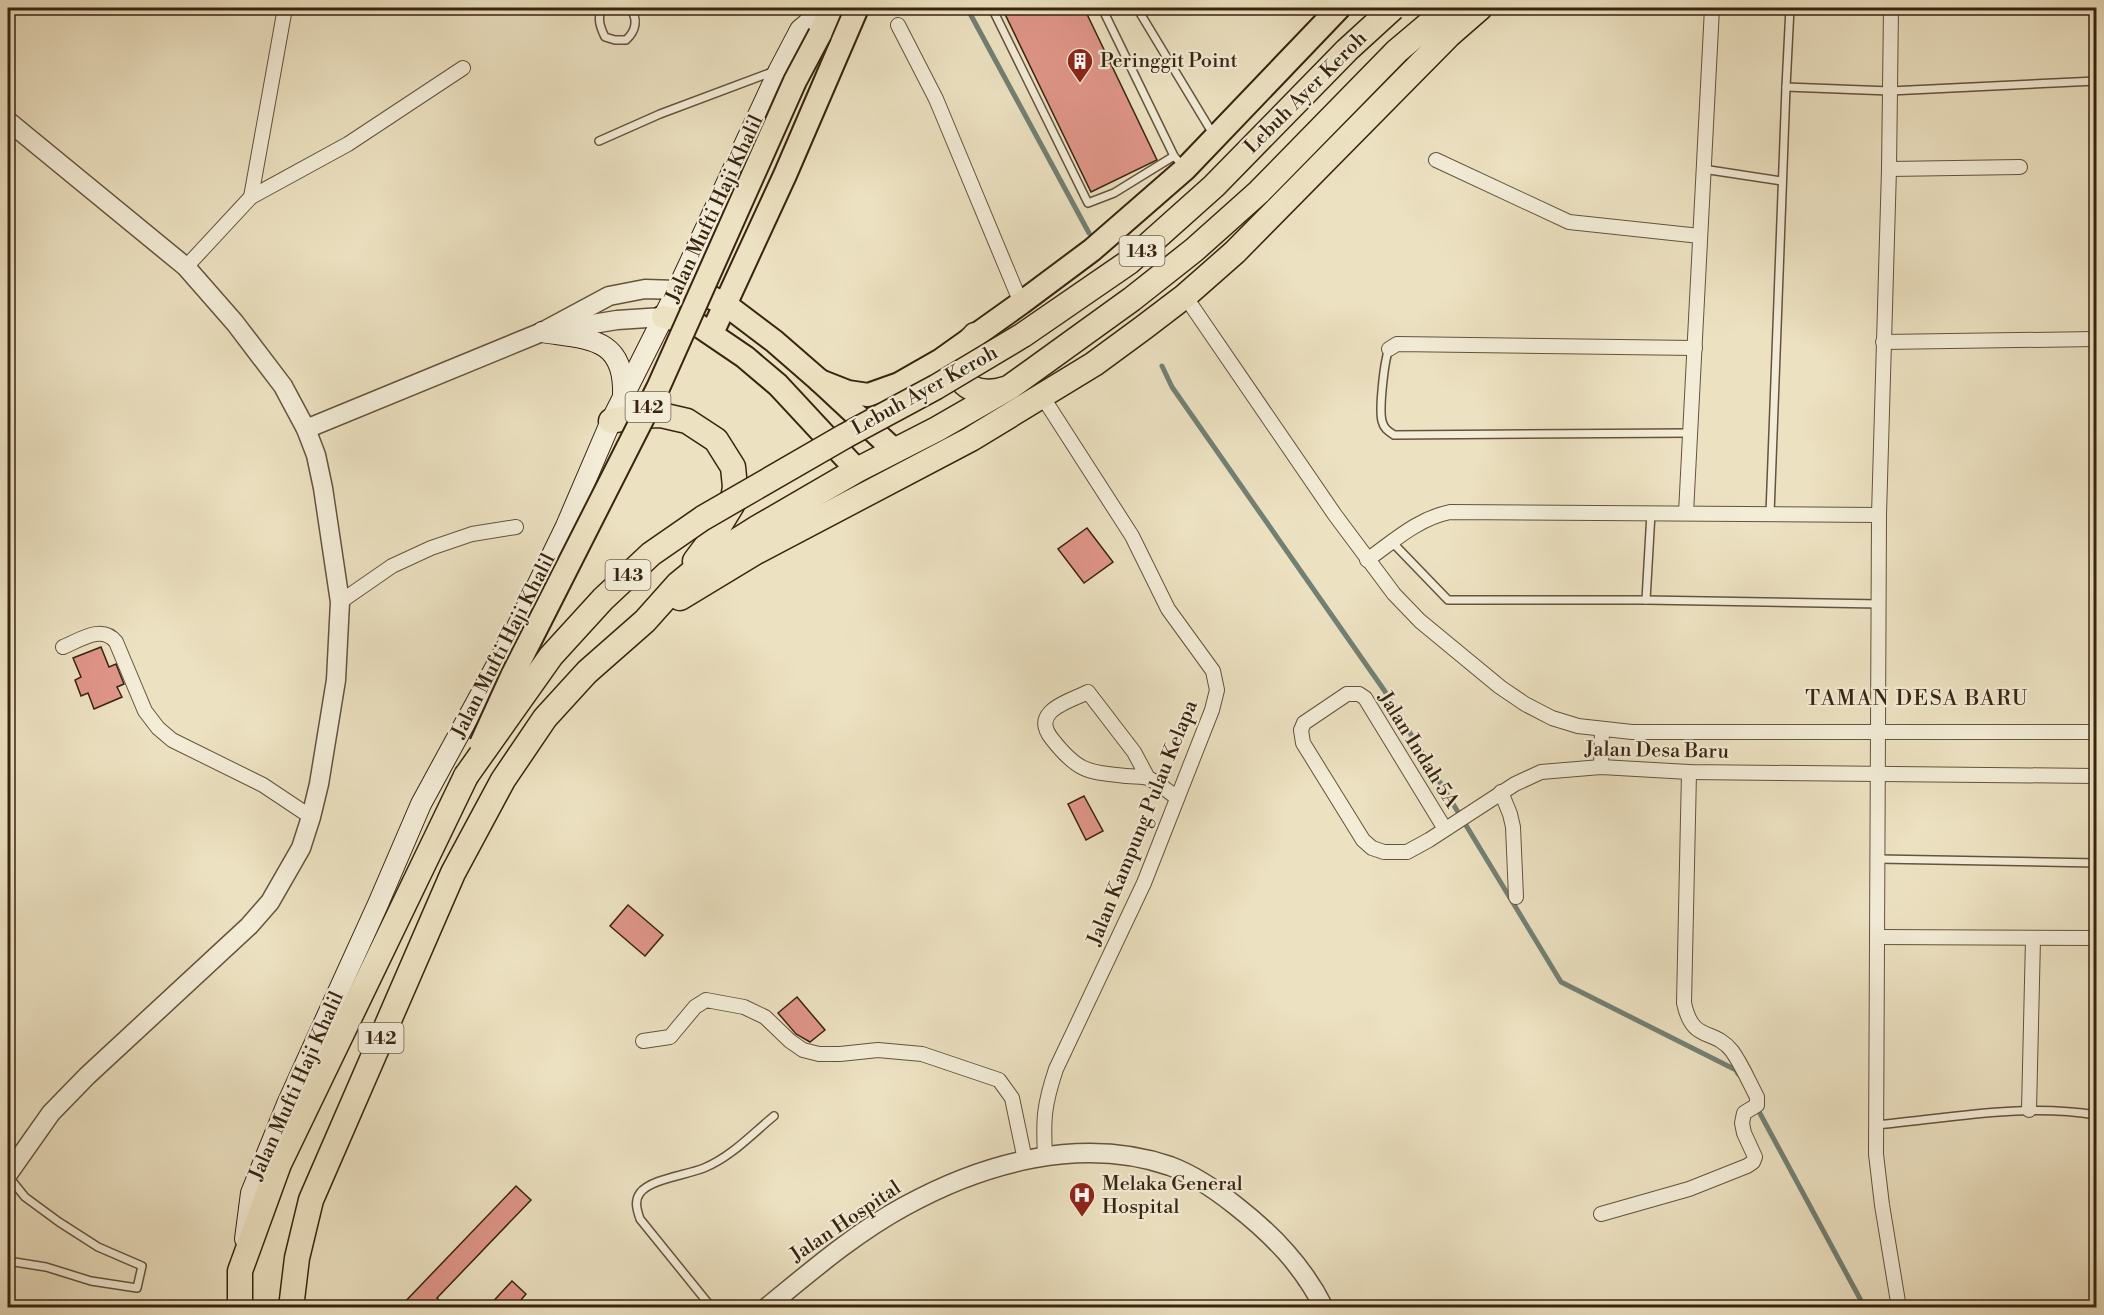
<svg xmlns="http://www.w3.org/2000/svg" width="2104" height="1315" font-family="'Libre Bodoni',serif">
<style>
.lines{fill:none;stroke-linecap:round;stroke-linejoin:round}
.stream{stroke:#728074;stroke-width:5}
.building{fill:#df9588;stroke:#382410;stroke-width:1.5}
.service-casing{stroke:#65533c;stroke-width:10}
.minor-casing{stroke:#65533c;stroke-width:16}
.tertiary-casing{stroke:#65533c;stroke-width:21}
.secondary-casing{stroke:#382410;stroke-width:22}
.primary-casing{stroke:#382410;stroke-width:26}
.trunk-casing{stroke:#382410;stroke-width:27}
.service{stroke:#f3ecd7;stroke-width:7}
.minor{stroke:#f3ecd7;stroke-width:14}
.tertiary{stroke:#f3ecd7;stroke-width:18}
.secondary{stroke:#f3ecd7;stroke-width:20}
.primary{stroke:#ece1c1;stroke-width:22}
.trunk{stroke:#ece1c1;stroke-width:24}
.primary-bridge-casing{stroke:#382410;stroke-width:26;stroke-linecap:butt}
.trunk-bridge-casing{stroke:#382410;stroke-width:27;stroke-linecap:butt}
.primary-bridge{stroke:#ece1c1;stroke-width:22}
.trunk-bridge{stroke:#ece1c1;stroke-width:24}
.labels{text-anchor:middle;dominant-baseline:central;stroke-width:4.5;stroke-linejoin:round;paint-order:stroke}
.shield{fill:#f3ecd7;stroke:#70604c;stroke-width:1.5}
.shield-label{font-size:18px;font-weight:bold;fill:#382410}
.poi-label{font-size:20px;fill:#382410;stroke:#f3ecd7;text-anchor:start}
.street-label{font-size:20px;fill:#382410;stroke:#f3ecd7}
.neighbourhood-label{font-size:21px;letter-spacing:1.5px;fill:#382410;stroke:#f3ecd7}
</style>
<rect width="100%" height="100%" fill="#ece1c1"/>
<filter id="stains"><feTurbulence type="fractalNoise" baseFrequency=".00333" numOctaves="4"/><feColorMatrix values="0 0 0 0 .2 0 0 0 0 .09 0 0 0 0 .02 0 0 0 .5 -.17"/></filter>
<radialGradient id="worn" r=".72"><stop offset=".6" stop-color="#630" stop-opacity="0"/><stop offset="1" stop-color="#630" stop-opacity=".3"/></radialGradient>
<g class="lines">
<g class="stream">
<path d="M967 8 1089 233"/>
<path d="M1162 366 1172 387 1384 690 1561 982 1736 1070 1738 1074"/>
<path d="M1756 1106 1865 1308"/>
</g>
</g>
<g class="building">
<path d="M1002 8H1084L1157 160 1091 192Z"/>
<path d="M1087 528 1113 562 1084 583 1058 549Z"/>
<path d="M101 647 109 667 116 664 124 684 117 687 122 697 94 709 88 693 81 696 75 680 81 677 73 658Z"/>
<path d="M1084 796 1103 831 1086 840 1068 804Z"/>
<path d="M628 905 663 935 645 956 610 926Z"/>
<path d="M797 997 825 1030 810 1042 796 1034 778 1013Z"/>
<path d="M516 1186 531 1200 437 1298 447 1308H399Z"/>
<path d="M512 1281 526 1294 514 1308H487Z"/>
</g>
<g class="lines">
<g class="service-casing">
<g id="service">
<path d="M602 8C597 18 600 27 605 37L615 40H626C636 31 639 18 629 8"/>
<path d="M992 8 1088 203 1114 193 1174 156"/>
<path d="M1102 8 1174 156 1184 167"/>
<path d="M1137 8 1213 134"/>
<path d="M1790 8 1786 87 1890 91 2096 81"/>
<path d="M599 141 660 114 772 72"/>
<path d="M1703 169 1782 181"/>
<path d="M1389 349C1384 361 1379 409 1382 421 1384 429 1388 431 1394 435L1690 433"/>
<path d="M1770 514 1786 87"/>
<path d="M1392 542 1448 600H1646L1880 604"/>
<path d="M1646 600 1651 513"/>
<path d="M1878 859 2096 863"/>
<path d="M1877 1125C1949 1118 2024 1103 2096 1115"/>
<path d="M8 1261 46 1267 91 1281 137 1288 142 1266 98 1247 59 1222 25 1197 8 1176"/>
<path d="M712 1308 640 1219C637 1210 634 1201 640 1193 650 1179 687 1175 704 1168 731 1157 752 1134 774 1116"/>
</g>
</g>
<g class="minor-casing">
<g id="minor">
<path d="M1891 8 1889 169 1879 515 1876 1154 1882 1205 1899 1308"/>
<path d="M898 25 936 99 1021 303"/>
<path d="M1436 160 1569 222 1700 236"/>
<path d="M1889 169 2020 167"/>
<path d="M251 197 285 8"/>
<path d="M186 267 251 197 348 144 463 68"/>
<path d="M1185 296 1335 515 1394 594 1420 621 1500 687 1525 704 1552 718 1578 726 1632 732H2096"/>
<path d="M1883 342 2096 339"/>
<path d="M1389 349 1397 344 1695 348"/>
<path d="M1042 396 1132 536 1168 609 1213 671 1217 690 1212 710 1144 883 1056 1069C1044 1105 1043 1119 1045 1156"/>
<path d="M1686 513 1712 8"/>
<path d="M1367 560C1394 541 1417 519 1450 512L1879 515"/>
<path d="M340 602 392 566 431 548 472 534 516 527"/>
<path d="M63 647C80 640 102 624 116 642L145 711 158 728 172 740 263 785 311 817"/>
<path d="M1601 767 1602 730"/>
<path d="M1148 778 1134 752 1088 692C1068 702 1030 711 1052 739 1078 772 1087 772 1127 776 1135 777 1144 776 1150 779 1160 784 1169 792 1177 798"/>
<path d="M1501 792 1510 814 1513 827 1516 897"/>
<path d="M1445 829 1365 698 1359 694H1347L1304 723 1301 730 1303 743 1363 840 1372 848 1384 852H1407L1429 840 1515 784 1541 772 1601 767 1689 772 2096 776"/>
<path d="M1877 937 2096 938"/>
<path d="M643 1041 670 1037 695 1007 706 1000 744 1007 765 1017 790 1041 803 1050 819 1054H840L878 1050 922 1054 999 1080 1012 1098 1025 1160"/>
<path d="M2029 1110 2033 939"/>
<path d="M1601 1214 1689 1189 1747 1166 1753 1162 1755 1157 1744 1133 1742 1123 1744 1113 1757 1105V1097C1749 1082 1742 1065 1732 1051 1713 1027 1693 1044 1684 1003L1689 772"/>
</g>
</g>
<g class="tertiary-casing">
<g id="tertiary">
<path d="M8 121 186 267 235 323 283 386 306 429 316 455 323 488 340 602 336 680 319 784 311 817 301 848 270 902 249 926 87 1076 51 1113 8 1174"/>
<path d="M556 330 617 320 663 317"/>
<path d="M306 429 542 332 609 296 645 289 677 290"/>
<path d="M766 1308C810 1272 855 1233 905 1206 985 1162 1082 1136 1170 1166 1194 1175 1216 1190 1236 1206 1273 1235 1303 1266 1324 1308"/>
</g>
</g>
<g class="secondary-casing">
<g id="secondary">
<path d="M542 332C588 339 625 337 623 395"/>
<path d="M245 1239 251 1193 287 1104 378 904 421 804 514 633 566 526 611 421 677 290 779 70 800 30 826 8"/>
</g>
</g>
<g class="primary-casing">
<g id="primary">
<path d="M820 34 831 8"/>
<path d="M677 290 706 295 725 304 774 341 820 381 894 450"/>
<path d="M663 317 695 323 745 357 778 385 857 470"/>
<path d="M712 333 785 175 857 8"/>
<path d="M820 381 848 392 868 395 899 384 941 360 1021 303 1092 250 1185 169 1339 8"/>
</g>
</g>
<g class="trunk-casing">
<g id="trunk">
<path d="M975 335C969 342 961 349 959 359 952 389 983 396 1005 389"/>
<path d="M611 421 637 416 661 415 687 421 716 440 733 467 735 487 732 505 710 541 695 561"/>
<path d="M680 598 756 552 971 439 1094 364 1143 328 1185 296 1235 252 1449 35 1480 8"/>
<path d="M240 1308V1271L279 1164 466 776"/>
<path d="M291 1308 297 1258 311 1200 453 873 503 780 545 718 587 672 645 621 678 584 711 557 757 528 857 470 937 429 1010 387 1132 299 1194 250 1259 192 1397 51 1448 8"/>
</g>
</g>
<use href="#service" class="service"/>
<use href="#minor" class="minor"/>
<use href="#tertiary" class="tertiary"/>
<use href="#secondary" class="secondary"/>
<use href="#primary" class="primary"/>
<use href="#trunk" class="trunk"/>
<g class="primary-bridge-casing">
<path id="primary-bridge" d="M481 744 512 676 658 388 795 81 820 34"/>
</g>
<g class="trunk-bridge-casing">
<path id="trunk-bridge" d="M466 776 551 656 603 599 651 554 703 518 845 436 936 387 1023 335 1129 262 1214 186 1347 50 1393 8"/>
</g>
<use href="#primary-bridge" class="primary-bridge"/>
<use href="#trunk-bridge" class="trunk-bridge"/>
</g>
<defs>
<g id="building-pin" transform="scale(1.35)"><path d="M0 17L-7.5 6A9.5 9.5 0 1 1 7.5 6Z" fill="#8f2418" stroke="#f3ecd7"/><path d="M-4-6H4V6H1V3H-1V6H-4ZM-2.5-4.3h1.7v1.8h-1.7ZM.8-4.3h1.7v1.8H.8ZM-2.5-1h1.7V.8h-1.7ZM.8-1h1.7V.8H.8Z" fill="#fff"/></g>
<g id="hospital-pin" transform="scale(1.35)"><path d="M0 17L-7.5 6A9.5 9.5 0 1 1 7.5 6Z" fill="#8f2418" stroke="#f3ecd7"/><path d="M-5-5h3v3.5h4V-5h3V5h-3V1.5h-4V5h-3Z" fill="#fff"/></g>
</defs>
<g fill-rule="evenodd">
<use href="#building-pin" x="1080" y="61"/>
<use href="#hospital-pin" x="1082" y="1195"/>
</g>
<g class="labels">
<g class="shield">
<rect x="1119.5" y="236" width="45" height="30" rx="4.5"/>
<rect x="625.5" y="392" width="45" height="30" rx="4.5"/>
<rect x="605.5" y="560" width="45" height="30" rx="4.5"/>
<rect x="358.5" y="1023" width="45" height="30" rx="4.5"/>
</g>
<g class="shield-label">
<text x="1142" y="251">143</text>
<text x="648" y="407">142</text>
<text x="628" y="575">143</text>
<text x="381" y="1038">142</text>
</g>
<g class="poi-label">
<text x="1100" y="61">Peringgit Point</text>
<text x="1102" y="1184">Melaka General<tspan x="1102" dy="23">Hospital</tspan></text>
</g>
<g class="street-label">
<text transform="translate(1306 93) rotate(-45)">Lebuh Ayer Keroh</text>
<text transform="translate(715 209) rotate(-65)">Jalan Mufti Haji Khalil</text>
<text transform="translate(925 391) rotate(-29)">Lebuh Ayer Keroh</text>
<text transform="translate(504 646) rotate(-63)">Jalan Mufti Haji Khalil</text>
<text transform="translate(1418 750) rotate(58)">Jalan Indah 5A</text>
<text transform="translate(1657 751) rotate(1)">Jalan Desa Baru</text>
<text transform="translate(1143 823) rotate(-68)">Jalan Kampung Pulau Kelapa</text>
<text transform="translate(297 1086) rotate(-66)">Jalan Mufti Haji Khalil</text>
<text transform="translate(846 1222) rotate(-34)">Jalan Hospital</text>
</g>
<g class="neighbourhood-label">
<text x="1917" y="699">TAMAN DESA BARU</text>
</g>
</g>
<rect width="2104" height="1315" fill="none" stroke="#ece1c1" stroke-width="30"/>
<rect x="9" y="9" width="2086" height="1297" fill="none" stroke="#382410" stroke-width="3"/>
<rect x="15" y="15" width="2074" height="1285" fill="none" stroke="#382410" stroke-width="1.5"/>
<rect width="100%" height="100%" filter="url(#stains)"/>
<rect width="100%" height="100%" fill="url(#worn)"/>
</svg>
